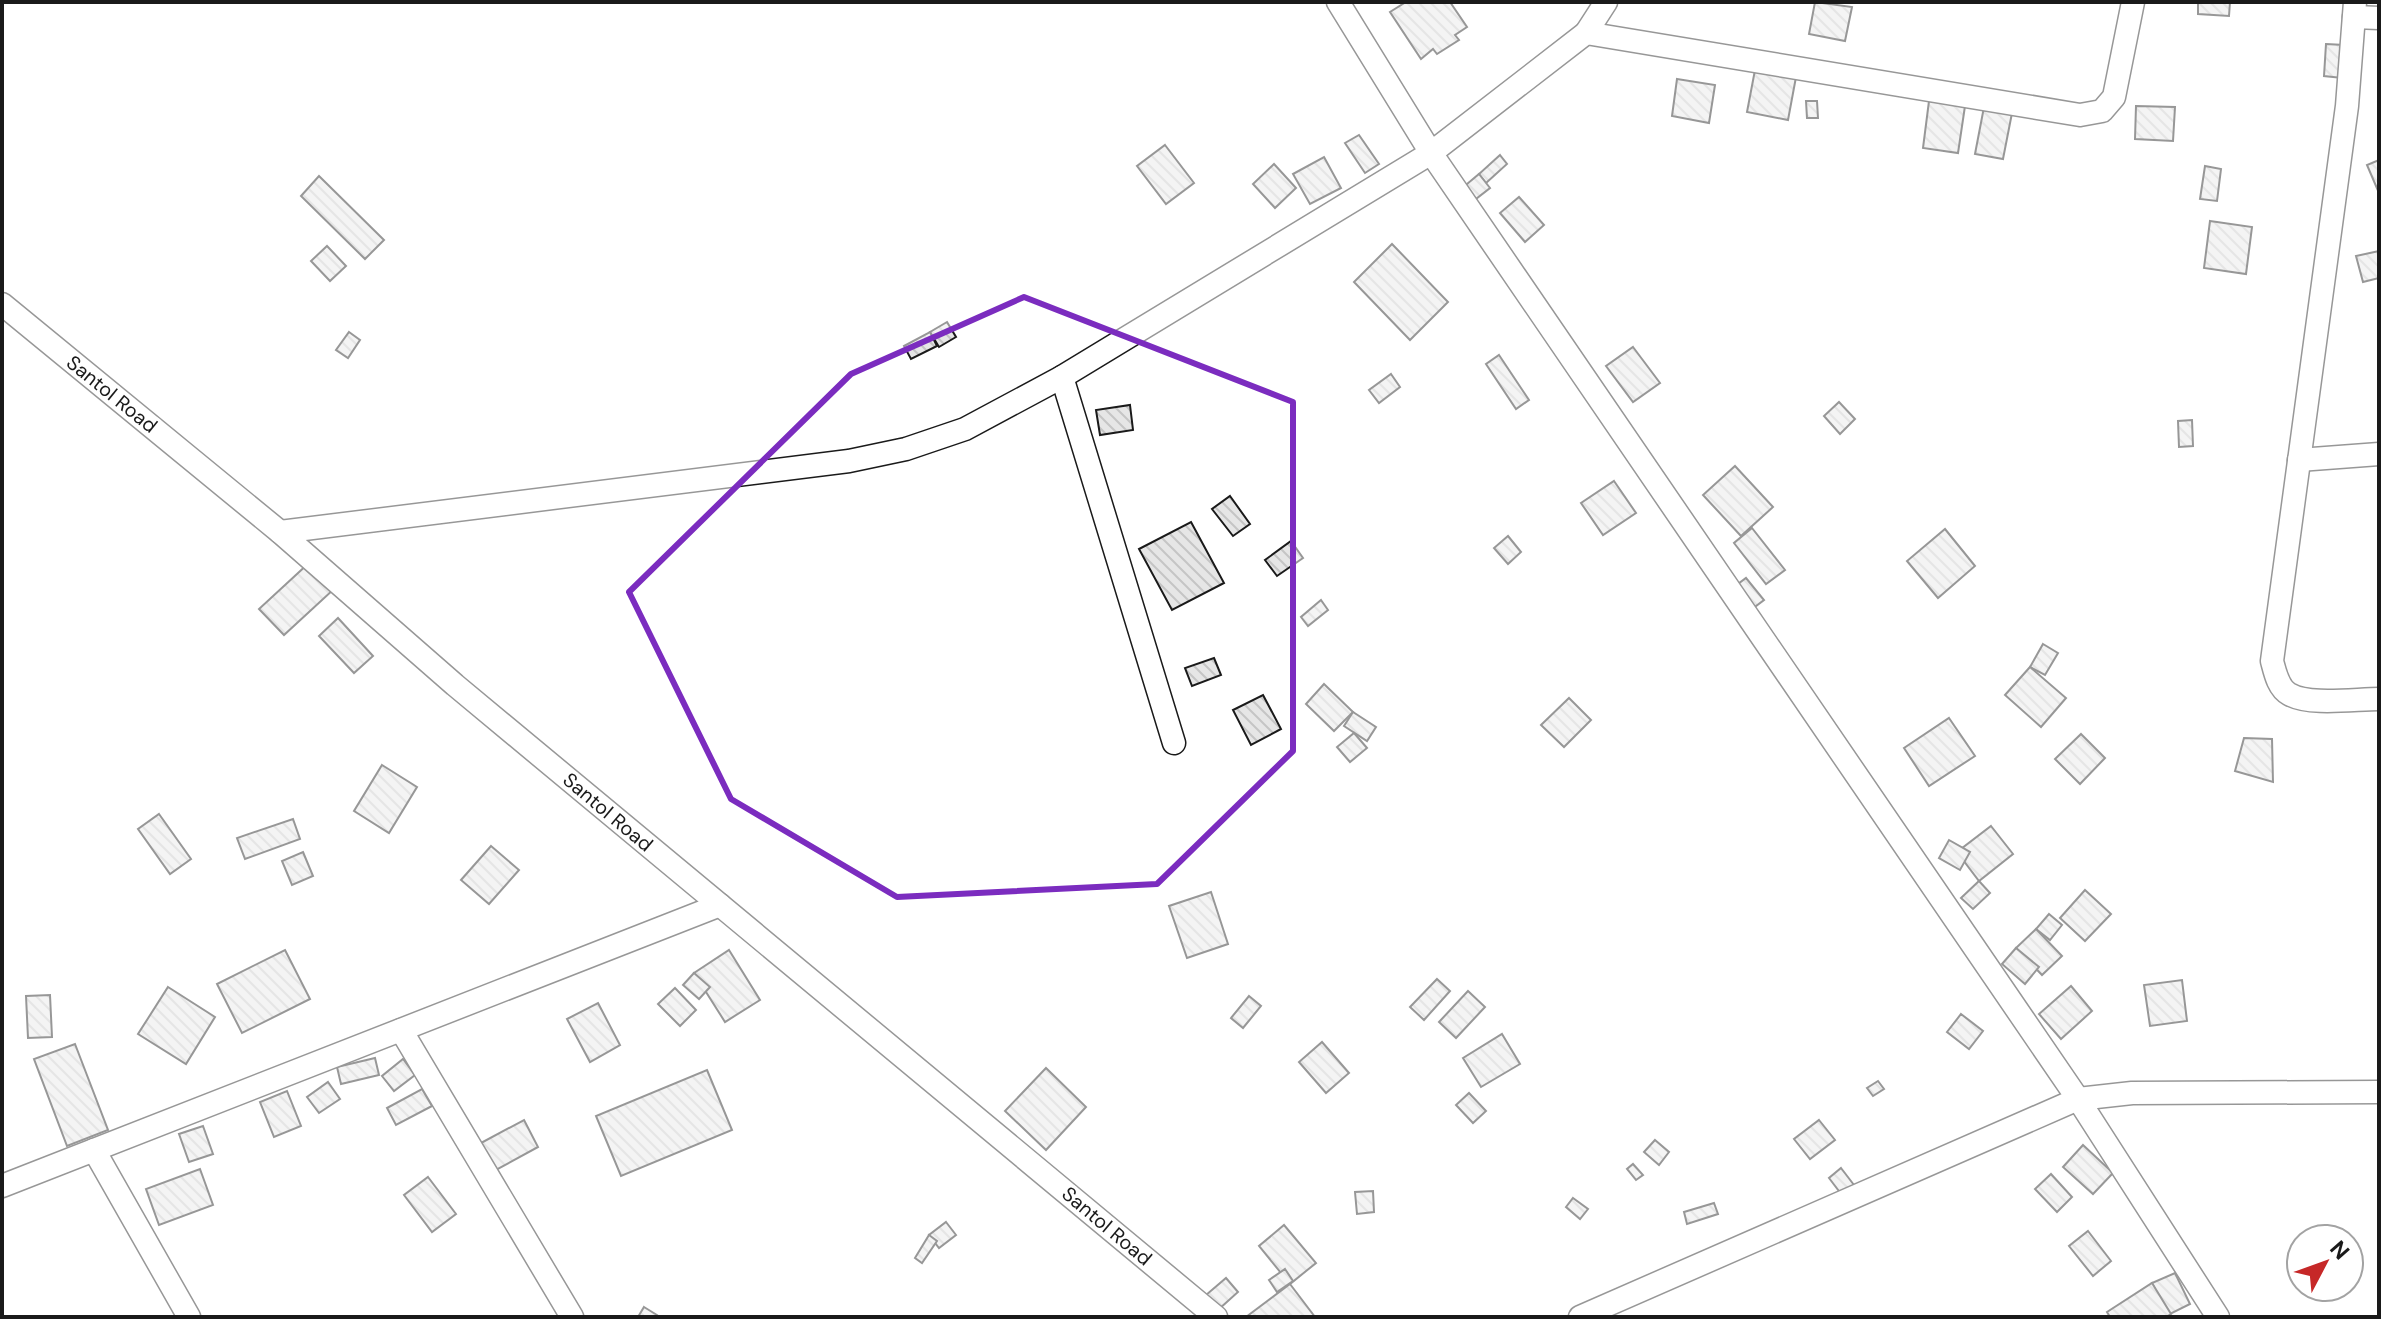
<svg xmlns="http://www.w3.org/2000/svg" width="2381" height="1319" font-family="'DM Sans',sans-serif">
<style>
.building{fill:url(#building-back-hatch);stroke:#1a1a1a;stroke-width:2}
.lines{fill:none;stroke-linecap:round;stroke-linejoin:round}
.street-casing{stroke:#1a1a1a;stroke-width:25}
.street{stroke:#fff;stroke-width:22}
.marked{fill:none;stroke:#7b2cbf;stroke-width:6;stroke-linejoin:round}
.labels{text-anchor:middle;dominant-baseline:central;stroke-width:6;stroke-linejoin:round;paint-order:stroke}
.street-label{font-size:20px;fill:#1a1a1a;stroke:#fff}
</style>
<defs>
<pattern id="building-back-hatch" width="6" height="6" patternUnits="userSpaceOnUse" patternTransform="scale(2)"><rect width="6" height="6" fill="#e6e6e6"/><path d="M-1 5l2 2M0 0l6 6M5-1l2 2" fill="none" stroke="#c5c5c5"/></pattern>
</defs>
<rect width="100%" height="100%" fill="#fff"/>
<g class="building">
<path d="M1406 2H1450L1467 27 1455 35 1459 40 1437 54 1433 49 1421 59 1390 12Z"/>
<path d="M1815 2 1852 7 1845 41 1809 34Z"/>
<path d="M2198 2H2230L2229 16 2198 14Z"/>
<path d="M2326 44 2344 45 2342 78 2324 76Z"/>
<path d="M1755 70 1796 77 1788 120 1747 112Z"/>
<path d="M1677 79 1715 85 1709 123 1672 116Z"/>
<path d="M1806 101H1817L1818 118H1807Z"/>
<path d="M1929 101 1965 106 1958 153 1923 148Z"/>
<path d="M2136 106 2175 107 2173 141 2135 139Z"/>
<path d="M1984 107 2012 113 2003 159 1975 154Z"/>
<path d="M1359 135 1379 164 1365 173 1345 143Z"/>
<path d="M1165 145 1194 183 1166 204 1137 166Z"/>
<path d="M1500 155 1507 164 1486 183 1479 174Z"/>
<path d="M1324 157 1341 188 1310 204 1293 174Z"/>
<path d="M2379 160V193L2367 165Z"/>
<path d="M1274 164 1296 188 1275 208 1253 184Z"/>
<path d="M2205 166 2221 169 2217 201 2200 199Z"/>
<path d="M1479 174 1490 188 1472 202 1461 189Z"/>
<path d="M319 176 384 240 365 259 301 196Z"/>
<path d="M1519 197 1544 225 1525 242 1500 213Z"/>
<path d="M2210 221 2252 227 2246 274 2204 268Z"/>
<path d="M1392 244 1448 302 1410 340 1354 282Z"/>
<path d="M327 246 346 266 330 281 311 261Z"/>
<path d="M2379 251V278L2363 282 2356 256Z"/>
<path d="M947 322 956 337 939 347 930 332Z"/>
<path d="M349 332 360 340 348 358 336 350Z"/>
<path d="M930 332 937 346 911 359 904 346Z"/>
<path d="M1633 347 1660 383 1633 402 1606 366Z"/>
<path d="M1499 355 1529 400 1516 409 1486 364Z"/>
<path d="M1391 374 1400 387 1379 403 1369 390Z"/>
<path d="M1839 402 1855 419 1840 434 1824 416Z"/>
<path d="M1130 405 1133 430 1100 435 1096 410Z"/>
<path d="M2192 420 2193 446 2179 447 2178 421Z"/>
<path d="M1735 466 1773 507 1741 536 1703 495Z"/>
<path d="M1614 481 1636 513 1603 535 1581 503Z"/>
<path d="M1230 496 1250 524 1233 536 1212 509Z"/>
<path d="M1191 522 1224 583 1172 610 1139 549Z"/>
<path d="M1752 528 1785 570 1766 584 1734 543Z"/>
<path d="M1945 529 1975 566 1938 598 1907 561Z"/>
<path d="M1508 536 1521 552 1508 564 1494 548Z"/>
<path d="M1291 541 1303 558 1277 576 1265 560Z"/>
<path d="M310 562 334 589 284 635 259 609Z"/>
<path d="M1746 578 1764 600 1748 612 1730 590Z"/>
<path d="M1321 600 1328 610 1308 626 1301 617Z"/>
<path d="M338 618 373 656 354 673 319 636Z"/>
<path d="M2043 644 2058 653 2045 675 2030 667Z"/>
<path d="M1214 658 1221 675 1192 686 1185 668Z"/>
<path d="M2030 667 2066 698 2041 727 2005 695Z"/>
<path d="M1324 684 1353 712 1334 731 1306 704Z"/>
<path d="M1263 695 1281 729 1251 745 1233 710Z"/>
<path d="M1569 698 1591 720 1564 747 1541 725Z"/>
<path d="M1353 712 1376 727 1367 741 1344 726Z"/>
<path d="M1949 718 1975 756 1929 786 1904 748Z"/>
<path d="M1354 733 1367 748 1350 762 1337 747Z"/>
<path d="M2081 734 2105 758 2080 784 2055 759Z"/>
<path d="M2244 738 2272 739 2273 782 2235 771Z"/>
<path d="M382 765 417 787 389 833 354 811Z"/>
<path d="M159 814 191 859 170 874 138 829Z"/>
<path d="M293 819 300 839 245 859 237 838Z"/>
<path d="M1991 826 2013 854 1979 881 1957 852Z"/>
<path d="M1949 840 1970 852 1960 870 1939 858Z"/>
<path d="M491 846 519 870 489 904 461 880Z"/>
<path d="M303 852 313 876 292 885 282 861Z"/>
<path d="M1979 881 1990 893 1973 909 1961 898Z"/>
<path d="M2085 890 2111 914 2085 941 2060 918Z"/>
<path d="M1211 892 1228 944 1187 958 1169 906Z"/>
<path d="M2049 914 2062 925 2050 940 2036 929Z"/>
<path d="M2036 929 2062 956 2042 975 2016 948Z"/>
<path d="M2016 948 2039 967 2025 984 2002 964Z"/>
<path d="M285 950 310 999 242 1033 217 984Z"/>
<path d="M729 950 760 1000 725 1022 694 973Z"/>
<path d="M694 973 710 987 699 999 683 985Z"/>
<path d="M1437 979 1450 991 1424 1020 1410 1007Z"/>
<path d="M2182 980 2187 1021 2150 1026 2144 985Z"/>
<path d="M2071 986 2092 1011 2061 1039 2039 1014Z"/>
<path d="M168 987 215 1017 186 1064 138 1034Z"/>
<path d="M675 988 696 1010 680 1026 658 1004Z"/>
<path d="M1468 991 1485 1007 1456 1038 1439 1022Z"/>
<path d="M50 995 52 1037 28 1038 26 996Z"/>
<path d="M1249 996 1261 1006 1243 1028 1231 1018Z"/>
<path d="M598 1003 620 1045 590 1062 567 1019Z"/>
<path d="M1961 1014 1983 1031 1969 1049 1947 1032Z"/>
<path d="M1502 1034 1520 1064 1481 1087 1463 1058Z"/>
<path d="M1322 1042 1349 1073 1326 1093 1299 1062Z"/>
<path d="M75 1044 108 1130 67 1146 34 1059Z"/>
<path d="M375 1058 379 1075 341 1084 337 1067Z"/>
<path d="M403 1059 415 1075 394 1091 382 1076Z"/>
<path d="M1046 1068 1086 1107 1046 1150 1005 1111Z"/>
<path d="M707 1070 732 1130 621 1176 596 1116Z"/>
<path d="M1878 1081 1884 1089 1873 1096 1867 1088Z"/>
<path d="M328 1082 340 1099 319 1113 307 1097Z"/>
<path d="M422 1089 432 1106 396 1125 387 1108Z"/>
<path d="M287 1091 301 1126 274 1137 260 1102Z"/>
<path d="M1469 1093 1486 1111 1473 1123 1456 1105Z"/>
<path d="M524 1120 538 1147 496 1170 481 1143Z"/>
<path d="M1819 1120 1835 1140 1810 1159 1794 1139Z"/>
<path d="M203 1126 213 1154 189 1162 179 1134Z"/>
<path d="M1655 1140 1669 1152 1659 1165 1644 1152Z"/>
<path d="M2083 1145 2113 1173 2093 1194 2063 1167Z"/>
<path d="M1633 1164 1643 1175 1636 1180 1627 1169Z"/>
<path d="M1841 1168 1854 1185 1842 1195 1829 1178Z"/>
<path d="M200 1169 213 1205 159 1225 146 1189Z"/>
<path d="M2051 1174 2072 1197 2057 1212 2035 1189Z"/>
<path d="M428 1177 456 1214 432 1232 404 1195Z"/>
<path d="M1373 1191 1374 1212 1357 1214 1355 1192Z"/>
<path d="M1573 1198 1588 1209 1580 1219 1566 1207Z"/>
<path d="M1714 1203 1718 1214 1687 1224 1684 1212Z"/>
<path d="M946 1222 956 1235 939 1248 929 1235Z"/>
<path d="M1284 1225 1316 1263 1290 1284 1259 1246Z"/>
<path d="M2088 1231 2111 1261 2093 1276 2069 1246Z"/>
<path d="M929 1235 937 1241 922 1263 915 1258Z"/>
<path d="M1285 1269 1293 1281 1277 1292 1269 1280Z"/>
<path d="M2175 1273 2190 1304 2168 1315 2152 1283Z"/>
<path d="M1226 1278 1238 1292 1219 1309 1206 1295Z"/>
<path d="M2152 1283 2171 1314 2166 1317H2110L2107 1312Z"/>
<path d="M1290 1284 1315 1317H1246Z"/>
<path d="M644 1307 657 1315 656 1317H638Z"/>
</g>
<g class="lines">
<g class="street-casing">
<g id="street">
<path d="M1338 2 1431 153 2078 1099 2218 1317"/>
<path d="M2355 2 2347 106 2272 661C2275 672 2278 688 2289 694 2309 706 2355 699 2379 699"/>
<path d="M2354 17 2379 18"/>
<path d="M1586 33 1606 2"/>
<path d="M2 304 280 532 455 685 1216 1317"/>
<path d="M1062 377 1174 743"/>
<path d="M2299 460 2379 454"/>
<path d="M280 532 849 461 906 449 965 429 1062 377 1431 153 1586 33 2080 115 2102 111 2114 97 2133 2"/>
<path d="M401 1030 572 1317"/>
<path d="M94 1150 189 1317"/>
<path d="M2 1186 720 905"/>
<path d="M1580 1317 2078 1099 2132 1093 2379 1092"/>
</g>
</g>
<use href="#street" class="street"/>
</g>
<path d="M0 0H2381V1319H0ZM1024 297 1293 402V751L1157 884 897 897 731 799 629 592 851 374Z" fill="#fff" fill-opacity=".55" fill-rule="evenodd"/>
<path class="marked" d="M1024 297 1293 402V751L1157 884 897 897 731 799 629 592 851 374Z"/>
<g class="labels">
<g class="street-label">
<text transform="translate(112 394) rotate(39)">Santol Road</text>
<text transform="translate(608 812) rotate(40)">Santol Road</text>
<text transform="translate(1107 1226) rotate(40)">Santol Road</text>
</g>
</g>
<rect width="2381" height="1319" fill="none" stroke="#1a1a1a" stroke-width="8"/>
<g transform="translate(2325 1263) rotate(49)"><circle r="38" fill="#ffffff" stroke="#a3a3a3" stroke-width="2"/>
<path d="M0-6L14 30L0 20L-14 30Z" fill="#c62828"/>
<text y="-12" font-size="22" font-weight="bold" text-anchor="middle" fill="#1a1a1a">N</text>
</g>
</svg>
